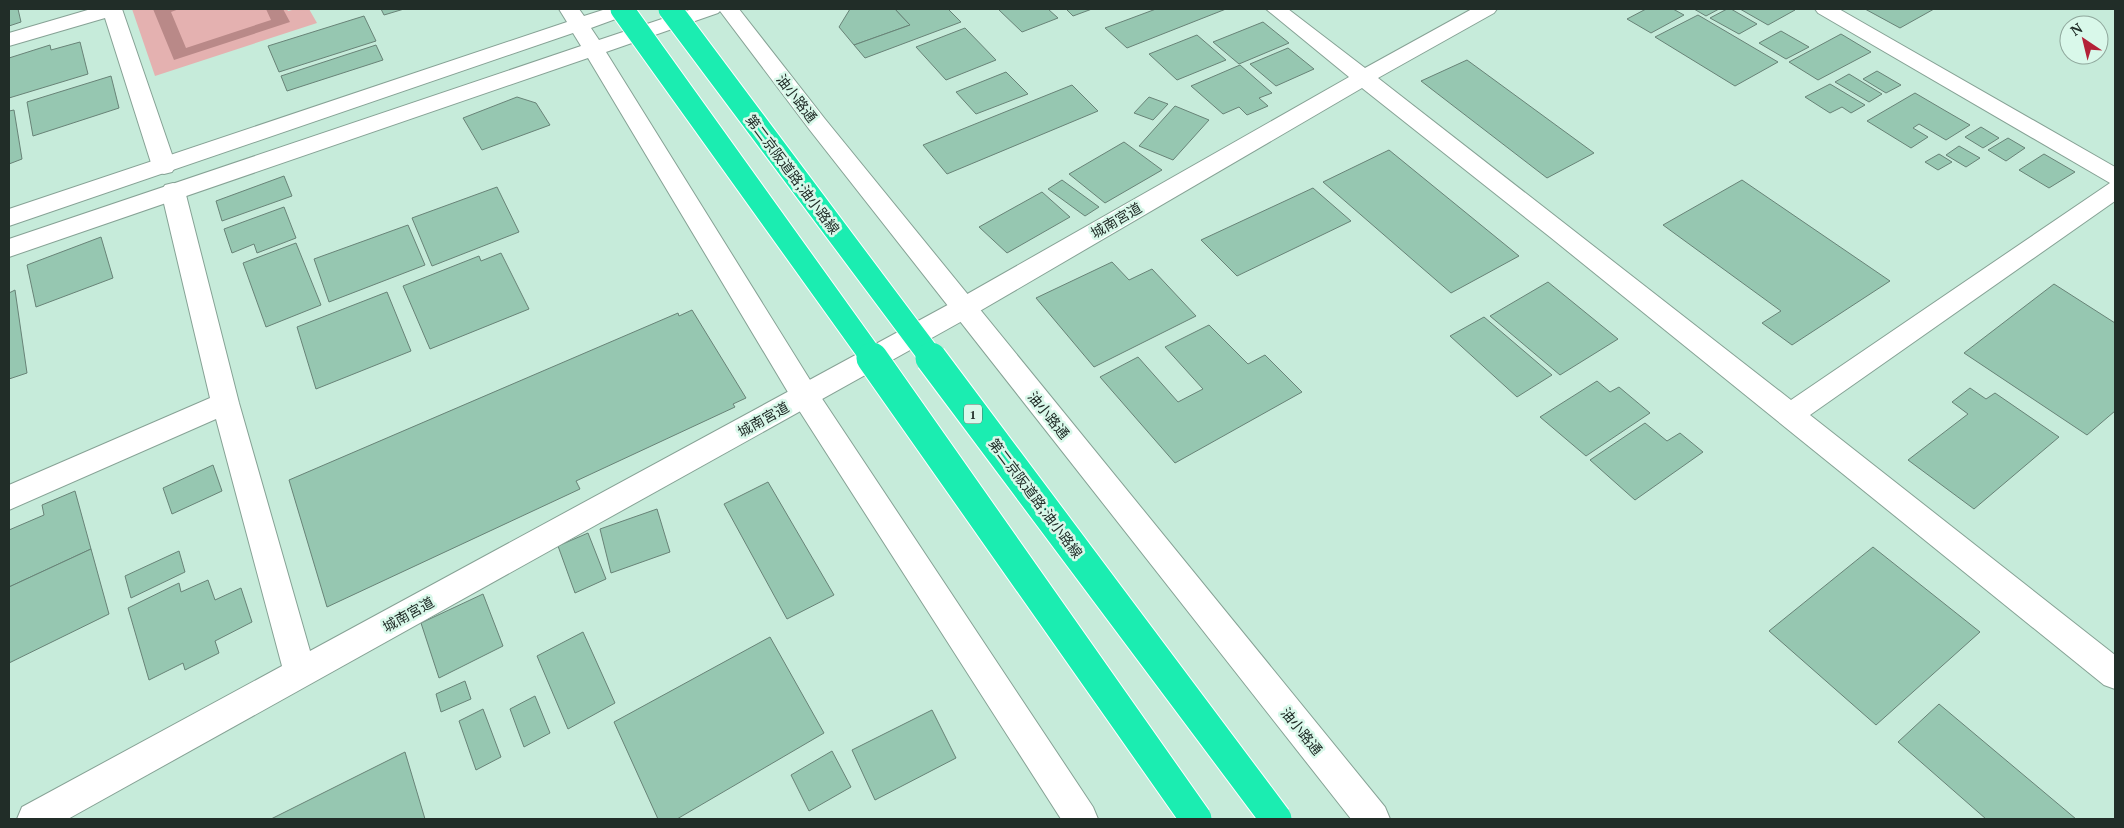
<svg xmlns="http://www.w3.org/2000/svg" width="2124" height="828" font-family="'PT Serif','Noto Sans JP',serif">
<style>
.built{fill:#c6ebda;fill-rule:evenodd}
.forest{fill:#e4b1b0}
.water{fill:#b98988}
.building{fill:#96c7b1;stroke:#688377}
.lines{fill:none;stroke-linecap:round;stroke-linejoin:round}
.minor-casing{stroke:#86a295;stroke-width:2}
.tertiary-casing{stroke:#86a295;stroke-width:2}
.minor{fill:#fff;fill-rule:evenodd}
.tertiary{fill:#fff;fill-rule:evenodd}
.motorway-bridge-far1-casing{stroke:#fff;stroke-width:25;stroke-linecap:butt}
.motorway-bridge-casing{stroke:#fff;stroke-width:33;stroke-linecap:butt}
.motorway-bridge-far1{stroke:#1bedb1;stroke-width:23}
.motorway-bridge{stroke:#1bedb1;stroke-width:31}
.labels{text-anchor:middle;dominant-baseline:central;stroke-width:5;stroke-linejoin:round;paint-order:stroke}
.shield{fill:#d9f8ea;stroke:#586a62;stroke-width:1}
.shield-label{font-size:12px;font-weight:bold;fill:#212d28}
.street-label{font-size:14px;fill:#212d28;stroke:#d9f8ea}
</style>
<rect width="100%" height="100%" fill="#d9f8ea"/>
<path class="built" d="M9 9H2115V819H9ZM2069 25H2099V55H2069Z"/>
<path class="forest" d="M132 9H287L288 11 296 9H309L317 23 155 76Z"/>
<path class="water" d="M153 9H179L171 12 186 48 271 20 266 9H283L290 22 174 60Z"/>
<g class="building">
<path d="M9 9H18L21 22 9 26Z"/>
<path d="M381 9H404L384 15Z"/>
<path d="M850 9H895L910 25 854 45 839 27Z"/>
<path d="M895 9H948L961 22 865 58 854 45 910 25Z"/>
<path d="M998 9H1048L1058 18 1022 32Z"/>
<path d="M1066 9H1092L1073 16Z"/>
<path d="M1156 9H1226L1127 48 1105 28Z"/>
<path d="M1646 9H1673L1684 15 1651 33 1627 19Z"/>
<path d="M1694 9H1719L1706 16Z"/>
<path d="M1727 9H1731L1757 24 1739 34 1710 18Z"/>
<path d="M1740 9H1793L1795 10 1768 25Z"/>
<path d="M1865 9H1934L1900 28Z"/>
<path d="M1698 15 1778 62 1735 86 1655 37Z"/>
<path d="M364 16 376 41 279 72 268 46Z"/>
<path d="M1263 22 1289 43 1239 64 1213 42Z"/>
<path d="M965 28 996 60 946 80 916 47Z"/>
<path d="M1781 31 1809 47 1786 59 1759 43Z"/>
<path d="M1841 34 1871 52 1818 80 1789 62Z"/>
<path d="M1197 35 1226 60 1177 80 1149 54Z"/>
<path d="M80 42 88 74 9 98V58L50 45 51 50Z"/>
<path d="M376 45 383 60 287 91 281 76Z"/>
<path d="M1288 48 1314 69 1276 86 1250 64Z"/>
<path d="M1467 60 1594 153 1547 178 1421 81Z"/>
<path d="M1240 65 1272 93 1259 98 1268 106 1247 115 1239 107 1223 114 1191 86Z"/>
<path d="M1877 71 1901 85 1886 93 1863 79Z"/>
<path d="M1006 72 1028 94 976 114 956 92Z"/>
<path d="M1849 74 1882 94 1869 102 1835 82Z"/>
<path d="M111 76 119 108 33 136 27 102Z"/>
<path d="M1830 84 1865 105 1851 113 1842 107 1830 113 1805 97Z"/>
<path d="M1072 85 1098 111 947 174 923 145Z"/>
<path d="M1915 93 1944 110 1970 125 1946 140 1919 124 1913 128 1928 137 1911 148 1867 121Z"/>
<path d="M517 97 536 103 550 125 482 150 463 118Z"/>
<path d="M1149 97 1168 104 1153 120 1134 113Z"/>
<path d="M1175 106 1209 120 1173 160 1139 146Z"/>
<path d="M14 110 22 159 9 164V111Z"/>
<path d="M1981 127 1999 138 1983 148 1965 137Z"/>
<path d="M2008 138 2025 148 2006 161 1988 150Z"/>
<path d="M1124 142 1162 170 1105 203 1069 174Z"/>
<path d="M1959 146 1980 158 1966 167 1946 155Z"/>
<path d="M1389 150 1519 256 1451 293 1323 182Z"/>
<path d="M1939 154 1952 162 1938 170 1925 162Z"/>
<path d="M2044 154 2075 172 2049 188 2019 170Z"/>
<path d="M284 176 292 196 222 221 216 201Z"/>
<path d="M1062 180 1099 207 1085 216 1048 189Z"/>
<path d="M1742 180 1890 281 1792 345 1762 323 1781 311 1663 225Z"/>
<path d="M497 187 519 232 432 266 412 218Z"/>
<path d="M1313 188 1351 221 1237 276 1201 240Z"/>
<path d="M1042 192 1070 217 1007 253 979 227Z"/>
<path d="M284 207 296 238 257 253 254 244 232 253 224 229Z"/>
<path d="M408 225 425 265 329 302 314 259Z"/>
<path d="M101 237 113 278 36 307 27 265Z"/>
<path d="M296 243 321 305 266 327 243 263Z"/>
<path d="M501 253 529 309 430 349 403 286 479 256 481 261Z"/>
<path d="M1112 262 1129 280 1152 269 1196 316 1094 367 1036 298Z"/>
<path d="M1548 282 1618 339 1560 375 1490 316Z"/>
<path d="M2054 284 2115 323V411L2087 435 1964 353Z"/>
<path d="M15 290 27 373 9 379V293Z"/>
<path d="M387 292 411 351 316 389 297 327Z"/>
<path d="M692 310 746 398 733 404 735 407 576 481 580 489 327 607 289 480 678 313 679 316Z"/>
<path d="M1484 317 1552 375 1517 397 1450 336Z"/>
<path d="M1209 325 1248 364 1265 355 1302 392 1175 463 1100 377 1138 357 1178 402 1203 389 1165 347Z"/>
<path d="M1597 381 1610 392 1619 387 1650 413 1586 456 1540 417Z"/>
<path d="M1970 388 1986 399 1995 393 2059 437 1974 509 1908 460 1968 414 1952 402Z"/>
<path d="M1645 423 1667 441 1680 433 1703 452 1635 500 1590 460Z"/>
<path d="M213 465 222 491 172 514 163 488Z"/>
<path d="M768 482 834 595 787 619 724 504Z"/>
<path d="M75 491 91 549 9 587V530L44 515 42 505Z"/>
<path d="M657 509 670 552 611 573 600 529Z"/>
<path d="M588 533 606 579 575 593 558 546Z"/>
<path d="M1873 547 1980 632 1876 725 1769 631Z"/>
<path d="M91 549 109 614 9 663V587Z"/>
<path d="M179 551 185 572 131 598 125 576Z"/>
<path d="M208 580 215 600 241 588 252 622 215 641 219 653 185 670 183 663 149 680 128 608 179 583 181 592Z"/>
<path d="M483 594 503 646 439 678 421 623Z"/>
<path d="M583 632 615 703 568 729 537 656Z"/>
<path d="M770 637 824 733 677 819H658L614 722Z"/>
<path d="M465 681 471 699 441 712 436 694Z"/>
<path d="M535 696 550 733 524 747 510 709Z"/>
<path d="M1939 704 2076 819H1986L1898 742Z"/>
<path d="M483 709 501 757 476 770 459 721Z"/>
<path d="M932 710 956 758 875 800 852 750Z"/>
<path d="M832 751 851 787 809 811 791 775Z"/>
<path d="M405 752 425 819H271Z"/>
</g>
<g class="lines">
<g class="minor-casing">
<g id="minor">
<path d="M91 9H122L176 166 172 172 164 174 156 172 152 166 105 18 9 46V33Z"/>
<path d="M1266 9H1288L1365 68 1472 9H1497L1494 13 1378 78 1791 400 2110 183 1818 13 1815 9H1839L2115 167V201L1810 415 2115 655V689L2104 685 1550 237 1362 88 973 315 68 819H17L22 807 282 666 216 419 9 510V485L210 398 161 191 165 185 173 183 181 185 185 191 239 403 310 651 955 301 1349 77Z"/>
</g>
</g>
<g class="tertiary-casing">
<path id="tertiary" d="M559 9H579L584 16 606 9H635L632 13 591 28 599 40 692 9H739L825 119 1385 807 1390 819H1351L809 129 720 11 718 13 606 52 815 388 1093 807 1098 819H1061L795 404 588 58 9 257V239L581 46 573 33 9 226V209L567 22Z"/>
</g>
<use href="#minor" class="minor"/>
<use href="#tertiary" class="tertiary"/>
<g class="motorway-bridge-far1-casing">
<g id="motorway-bridge-far1">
<path d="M622 9 873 359"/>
<path d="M670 9 932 359"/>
</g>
</g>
<g class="motorway-bridge-casing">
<g id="motorway-bridge">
<path d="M872 358 1196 819"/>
<path d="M931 358 1276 819"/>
</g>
</g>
<use href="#motorway-bridge-far1" class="motorway-bridge-far1"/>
<use href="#motorway-bridge" class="motorway-bridge"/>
</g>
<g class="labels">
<rect class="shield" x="964" y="404.5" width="18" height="19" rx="4"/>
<g class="shield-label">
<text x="973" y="414">1</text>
</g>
<g class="street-label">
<text transform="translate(797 98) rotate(52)">油小路通</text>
<text transform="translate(793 174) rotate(53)">第二京阪道路;油小路線</text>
<text transform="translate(1116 220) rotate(-30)">城南宮道</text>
<text transform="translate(1049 415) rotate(51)">油小路通</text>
<text transform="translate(763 419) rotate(-29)">城南宮道</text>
<text transform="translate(1036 498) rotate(53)">第二京阪道路;油小路線</text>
<text transform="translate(408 614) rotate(-29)">城南宮道</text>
<text transform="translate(1302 731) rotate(51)">油小路通</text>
</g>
</g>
<rect width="2124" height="828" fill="none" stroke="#212d28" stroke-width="20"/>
<g transform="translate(2084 40) rotate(325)"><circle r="24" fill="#d9f8ea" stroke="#8fa79c"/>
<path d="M0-4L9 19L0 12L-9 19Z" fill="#b32137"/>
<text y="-8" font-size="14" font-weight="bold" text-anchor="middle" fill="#212d28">N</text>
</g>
</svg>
